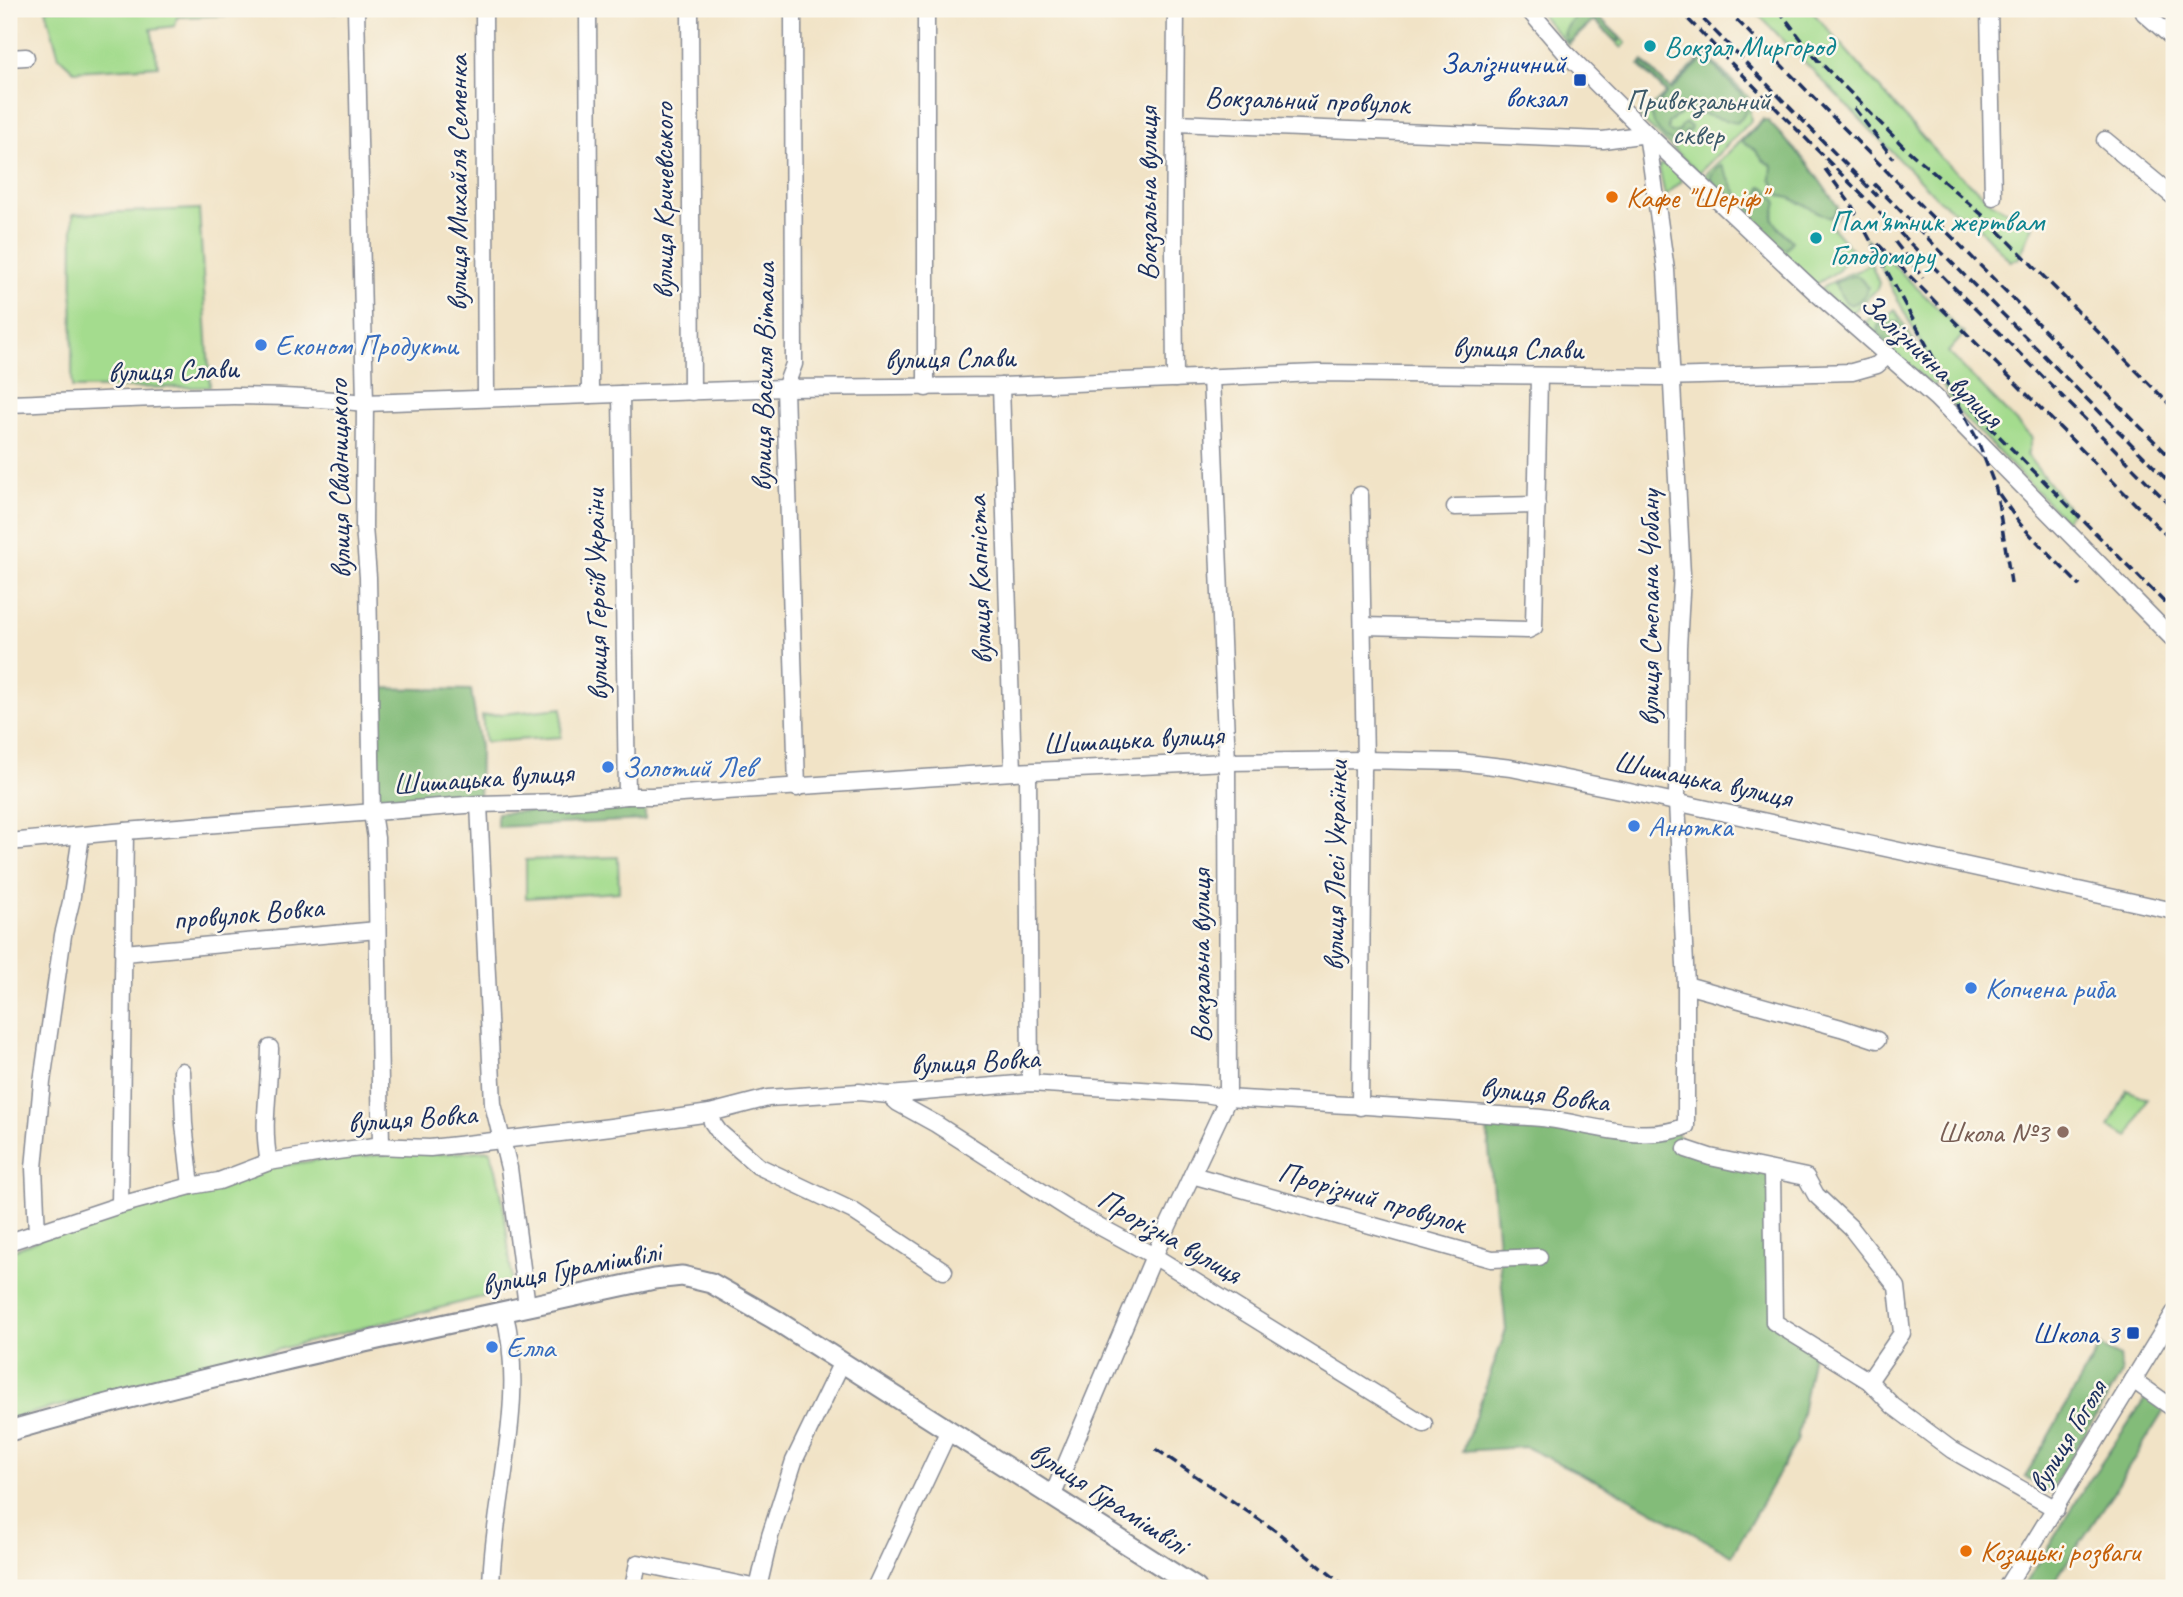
<svg xmlns="http://www.w3.org/2000/svg" width="2183" height="1597" font-family="Caveat,sans-serif">
<style>
.green{fill:#a4dc8e;stroke:#608676;stroke-width:2}
.forest{fill:#83bc79;stroke:#4f766c;stroke-width:2}
.lines{fill:none;stroke-linecap:round;stroke-linejoin:round}
.minor-casing{stroke:#868992;stroke-width:19}
.major-casing{stroke:#868992;stroke-width:23}
.minor{stroke:#fff;stroke-width:16}
.major{stroke:#fff;stroke-width:19}
.rail{stroke:#1b2f5e;stroke-width:3.5;stroke-dasharray:10 5;stroke-linecap:butt}
.culture-dot{fill:#0f9aa8;stroke:#fbf7ec;stroke-width:2.5}
.transit-dot{fill:#1a4fb4;stroke:#fbf7ec;stroke-width:2.5}
.food-dot{fill:#e8710a;stroke:#fbf7ec;stroke-width:2.5}
.shop-dot{fill:#3f7fe0;stroke:#fbf7ec;stroke-width:2.5}
.education-dot{fill:#8d6e63;stroke:#fbf7ec;stroke-width:2.5}
.labels{text-anchor:middle;dominant-baseline:central;stroke-width:5;stroke-linejoin:round;paint-order:stroke}
.culture-label{font-size:30px;fill:#0d838f;stroke:#fbf7ec;text-anchor:start}
.transit-label{font-size:30px;fill:#164399;stroke:#fbf7ec;text-anchor:end}
.street-label{font-size:30px;fill:#1b2f5e;stroke:#fbf7ec}
.park-label{font-size:30px;fill:#3d5a6a;stroke:#fbf7ec}
.food-label{font-size:30px;fill:#c56008;stroke:#fbf7ec;text-anchor:start}
.shop-label{font-size:30px;fill:#366cbe;stroke:#fbf7ec;text-anchor:start}
.education-label{font-size:30px;fill:#785e54;stroke:#fbf7ec;text-anchor:end}
</style>
<rect width="100%" height="100%" fill="#fbf7ec"/>
<filter id="ink" filterUnits="userSpaceOnUse"><feTurbulence type="fractalNoise" baseFrequency=".0143" numOctaves="2"/><feDisplacementMap in="SourceGraphic" scale="14" xChannelSelector="R" yChannelSelector="G"/><feConvolveMatrix kernelMatrix="1 2 1 2 8 2 1 2 1" color-interpolation-filters="sRGB"/></filter>
<filter id="wash" filterUnits="userSpaceOnUse"><feTurbulence type="fractalNoise" baseFrequency=".00686" numOctaves="4" result="noise"/><feDisplacementMap in="SourceGraphic" scale="28" xChannelSelector="R" yChannelSelector="G"/><feGaussianBlur stdDeviation="1.57" result="paint"/><feColorMatrix in="noise" values="0 0 0 0 0 0 0 0 0 0 0 0 0 0 0 0 0 1.4 0 .05"/><feComposite in="paint" operator="in"/></filter>
<g filter="url(#wash)">
<rect width="100%" height="100%" fill="#f1e3c6"/>
<g class="green">
<path d="M46 9H337V12L177 17 175 26 151 29 158 66 74 71 59 57Z"/>
<path d="M1536 9H1605L1598 16 1626 43 1622 48 1594 20 1568 45Z"/>
<path d="M1753 9H1810L1941 158 1991 202 2033 226 2019 258 2010 261 1980 229 1938 199Z"/>
<path d="M1705 54 1748 97 1751 121 1699 173 1640 118 1666 93 1639 65 1643 61 1670 89Z"/>
<path d="M1763 119 1801 160 1840 214 1830 225 1851 249 1839 270 1815 285 1704 176Z"/>
<path d="M1668 162 1680 174 1681 182 1665 196 1659 167 1663 163Z"/>
<path d="M199 209 210 387 72 388 73 214Z"/>
<path d="M1865 237 1964 334 1948 352 2032 438 2027 455 2071 512 2065 520 1954 407Z"/>
<path d="M1870 262 1879 283 1877 289 1849 316 1820 289 1845 275 1860 270Z"/>
<path d="M1895 309 1937 382 1934 387 1862 325 1875 314 1882 321Z"/>
<path d="M562 708 561 737 485 742 482 716Z"/>
<path d="M618 857 619 892 526 898V860Z"/>
<path d="M2127 1090 2147 1099 2129 1137 2109 1127Z"/>
<path d="M490 1150C506 1196 507 1242 513 1289L9 1419V1252L43 1238 268 1168 323 1159 416 1152 439 1154Z"/>
</g>
<g class="forest">
<path d="M1596 9H1603L1597 14 1598 17 1619 37 1620 41H1616L1594 19 1570 42 1567 41 1564 33C1568 26 1572 17 1580 14 1586 11 1591 13 1596 9Z"/>
<path d="M1706 58 1742 95C1749 105 1747 116 1736 123L1686 110 1668 123V130L1672 133 1680 131 1681 126 1686 123 1691 127 1690 131 1686 132 1676 144C1663 138 1654 127 1650 114L1667 93 1641 65 1643 62 1671 90 1703 59Z"/>
<path d="M1767 120 1808 164 1838 207 1835 213 1830 218 1790 198 1781 196 1771 179 1772 165C1761 161 1762 158 1756 151 1752 147 1746 146 1742 141L1763 121Z"/>
<path d="M1721 165C1732 181 1737 202 1755 210L1761 186C1769 188 1773 196 1777 203L1773 219 1779 228 1792 241 1786 250 1774 243 1714 184 1710 177 1717 167Z"/>
<path d="M1851 276H1858L1868 287C1866 296 1860 302 1851 305L1845 302 1834 283Z"/>
<path d="M1891 322H1898C1906 332 1902 334 1898 345H1891L1879 335 1878 325Z"/>
<path d="M370 688 471 690 480 747 479 804 372 813Z"/>
<path d="M645 804V820L497 827V813Z"/>
<path d="M1487 1128 1675 1131 1686 1149 1772 1171 1774 1322 1814 1348 1797 1441 1732 1555 1617 1491 1525 1447 1463 1451 1506 1330Z"/>
<path d="M2100 1346 2119 1357 2122 1373 2049 1493 2025 1477Z"/>
<path d="M2147 1396 2165 1409 2113 1493 2050 1588H2023L2089 1481Z"/>
</g>
</g>
<g filter="url(#ink)">
<g class="lines">
<g class="minor-casing">
<g id="minor">
<path d="M356 9 365 403 364 527 368 577 372 813 376 838 381 1146"/>
<path d="M484 9 486 398"/>
<path d="M588 9 590 395"/>
<path d="M690 9 692 392"/>
<path d="M793 9 794 364 785 388 797 788"/>
<path d="M1528 9 1565 52 1647 134 1813 290 1936 398 2174 640"/>
<path d="M1989 9 1993 197"/>
<path d="M2144 13 2174 39"/>
<path d="M9 58 26 57"/>
<path d="M2105 140 2174 197"/>
<path d="M1175 379 1174 250 1176 9"/>
<path d="M1001 386 1013 772"/>
<path d="M926 388V9"/>
<path d="M621 394 627 796"/>
<path d="M9 404C127 400 247 389 365 403L785 388 1001 386 1318 373 1660 377 1852 372 1877 365 1888 355"/>
<path d="M1455 507 1537 505"/>
<path d="M1363 626 1528 630 1534 627 1539 377"/>
<path d="M1028 772 1030 1083"/>
<path d="M479 804 493 1104 509 1168 527 1306"/>
<path d="M9 842 125 831 479 804 563 802 627 796H652L1013 772 1227 762 1365 760 1460 762 1511 768 1625 791 2174 911"/>
<path d="M124 953 377 930"/>
<path d="M1686 985 1841 1028 1877 1040"/>
<path d="M182 1071 184 1124 191 1186"/>
<path d="M889 1095 898 1103 936 1124 1075 1213 1154 1256 1424 1424"/>
<path d="M1360 1107 1363 769 1365 760 1360 495"/>
<path d="M710 1113 712 1122 719 1132 758 1166 853 1211 944 1271"/>
<path d="M1686 1149 1710 1157 1806 1177 1816 1195 1851 1228 1897 1287 1902 1333 1869 1381"/>
<path d="M269 1162C261 1125 270 1086 270 1048"/>
<path d="M1772 1171 1774 1322 1869 1381 1893 1406 1952 1450 2056 1509"/>
<path d="M1192 1175 1492 1259 1539 1257"/>
<path d="M120 1205 125 831"/>
<path d="M37 1233 34 1168 42 1082 63 935 71 902 81 836"/>
<path d="M9 1242 120 1205 191 1186 219 1181 269 1162 322 1153 375 1146 430 1148 502 1140 611 1127 710 1113 768 1098 859 1092 889 1095 1030 1083 1205 1094 1228 1098C1323 1104 1417 1108 1512 1116 1524 1117 1537 1117 1549 1119 1591 1125 1646 1144 1686 1126V985L1677 802 1678 647 1682 575 1666 270 1647 134 1603 140 1176 123"/>
<path d="M2133 1380 2174 1409"/>
<path d="M1052 1497 1154 1256 1228 1098 1227 762 1211 377"/>
<path d="M491 1588C493 1496 528 1402 504 1311"/>
<path d="M633 1588 638 1563 757 1588"/>
<path d="M758 1588 770 1536 794 1461 842 1362"/>
<path d="M875 1588 949 1430"/>
<path d="M2006 1588 2174 1313"/>
</g>
</g>
<g class="major-casing">
<path id="major" d="M9 1431C221 1370 438 1326 654 1279L682 1276 711 1283 774 1319 1196 1588"/>
</g>
<use href="#minor" class="minor"/>
<use href="#major" class="major"/>
<g class="rail">
<path d="M1678 9C1842 176 2009 342 2174 509"/>
<path d="M1693 9 1877 196"/>
<path d="M1726 9 2174 461"/>
<path d="M1778 9 1818 61"/>
<path d="M1813 55 1904 147 1987 219 2174 409"/>
<path d="M1854 108 1893 158"/>
<path d="M1825 169 1852 206 1977 439 1996 489 2012 589"/>
<path d="M1874 184 2174 487"/>
<path d="M1895 242 1923 278"/>
<path d="M1878 244 2174 543"/>
<path d="M1960 391 1987 424 2174 612"/>
<path d="M1999 494 2020 524 2080 586"/>
<path d="M1156 1449 1276 1531 1347 1588"/>
</g>
</g>
</g>
<g class="culture-dot">
<circle cx="1650" cy="46" r="7"/>
<circle cx="1816" cy="238" r="7"/>
</g>
<g class="transit-dot">
<rect x="1573" y="73" width="14" height="14" rx="3.5"/>
<rect x="2126" y="1326" width="14" height="14" rx="3.5"/>
</g>
<g class="food-dot">
<circle cx="1612" cy="197" r="7"/>
<circle cx="1966" cy="1551" r="7"/>
</g>
<g class="shop-dot">
<circle cx="261" cy="345" r="7"/>
<circle cx="608" cy="767" r="7"/>
<circle cx="1634" cy="826" r="7"/>
<circle cx="1971" cy="988" r="7"/>
<circle cx="492" cy="1347" r="7"/>
</g>
<circle class="education-dot" cx="2063" cy="1132" r="7"/>
<g class="labels">
<g class="culture-label">
<text x="1664" y="46">Вокзал Миргород</text>
<text x="1830" y="221">Пам'ятник жертвам<tspan x="1830" dy="34">Голодомору</tspan></text>
</g>
<g class="transit-label">
<text x="1566" y="63">Залізничний<tspan x="1566" dy="34">вокзал</tspan></text>
<text x="2119" y="1333">Школа 3</text>
</g>
<g class="street-label">
<text transform="translate(1307 100) rotate(2)">Вокзальний провулок</text>
<text transform="translate(457 183) rotate(-90)">вулиця Михайля Семенка</text>
<text transform="translate(1147 194) rotate(-90)">Вокзальна вулиця</text>
<text transform="translate(663 201) rotate(-90)">вулиця Кричевського</text>
<text transform="translate(1518 348) rotate(1)">вулиця Слави</text>
<text transform="translate(950 358) rotate(-1)">вулиця Слави</text>
<text transform="translate(1932 360) rotate(43)">Залізнична вулиця</text>
<text transform="translate(173 370) rotate(-2)">вулиця Слави</text>
<text transform="translate(763 377) rotate(-89)">вулиця Василя Віташа</text>
<text transform="translate(339 479) rotate(-91)">вулиця Свидницького</text>
<text transform="translate(979 580) rotate(-92)">вулиця Капніста</text>
<text transform="translate(596 595) rotate(-91)">вулиця Героїв України</text>
<text transform="translate(1649 608) rotate(-90)">вулиця Степана Чобану</text>
<text transform="translate(1133 739) rotate(-3)">Шишацька вулиця</text>
<text transform="translate(483 778) rotate(-4)">Шишацька вулиця</text>
<text transform="translate(1703 779) rotate(12)">Шишацька вулиця</text>
<text transform="translate(1335 866) rotate(-89)">вулиця Лесі Українки</text>
<text transform="translate(248 913) rotate(-5)">провулок Вовка</text>
<text transform="translate(1200 956) rotate(-90)">Вокзальна вулиця</text>
<text transform="translate(975 1061) rotate(-3)">вулиця Вовка</text>
<text transform="translate(1545 1094) rotate(7)">вулиця Вовка</text>
<text transform="translate(412 1118) rotate(-4)">вулиця Вовка</text>
<text transform="translate(1372 1197) rotate(16)">Прорізний провулок</text>
<text transform="translate(1170 1236) rotate(30)">Прорізна вулиця</text>
<text transform="translate(571 1268) rotate(-11)">вулиця Гурамішвілі</text>
<text transform="translate(2067 1436) rotate(-59)">вулиця Гоголя</text>
<text transform="translate(1109 1498) rotate(33)">вулиця Гурамішвілі</text>
</g>
<g class="park-label">
<text x="1698" y="100">Привокзальний<tspan x="1698" dy="34">сквер</tspan></text>
</g>
<g class="food-label">
<text x="1626" y="197">Кафе "Шеріф"</text>
<text x="1980" y="1551">Козацькі розваги</text>
</g>
<g class="shop-label">
<text x="275" y="345">Економ Продукти</text>
<text x="622" y="767">Золотий Лев</text>
<text x="1648" y="826">Анютка</text>
<text x="1985" y="988">Копчена риба</text>
<text x="506" y="1347">Елла</text>
</g>
<g class="education-label">
<text x="2049" y="1132">Школа №3</text>
</g>
</g>
<rect width="2183" height="1597" fill="none" stroke="#fbf7ec" stroke-width="35"/>
</svg>
